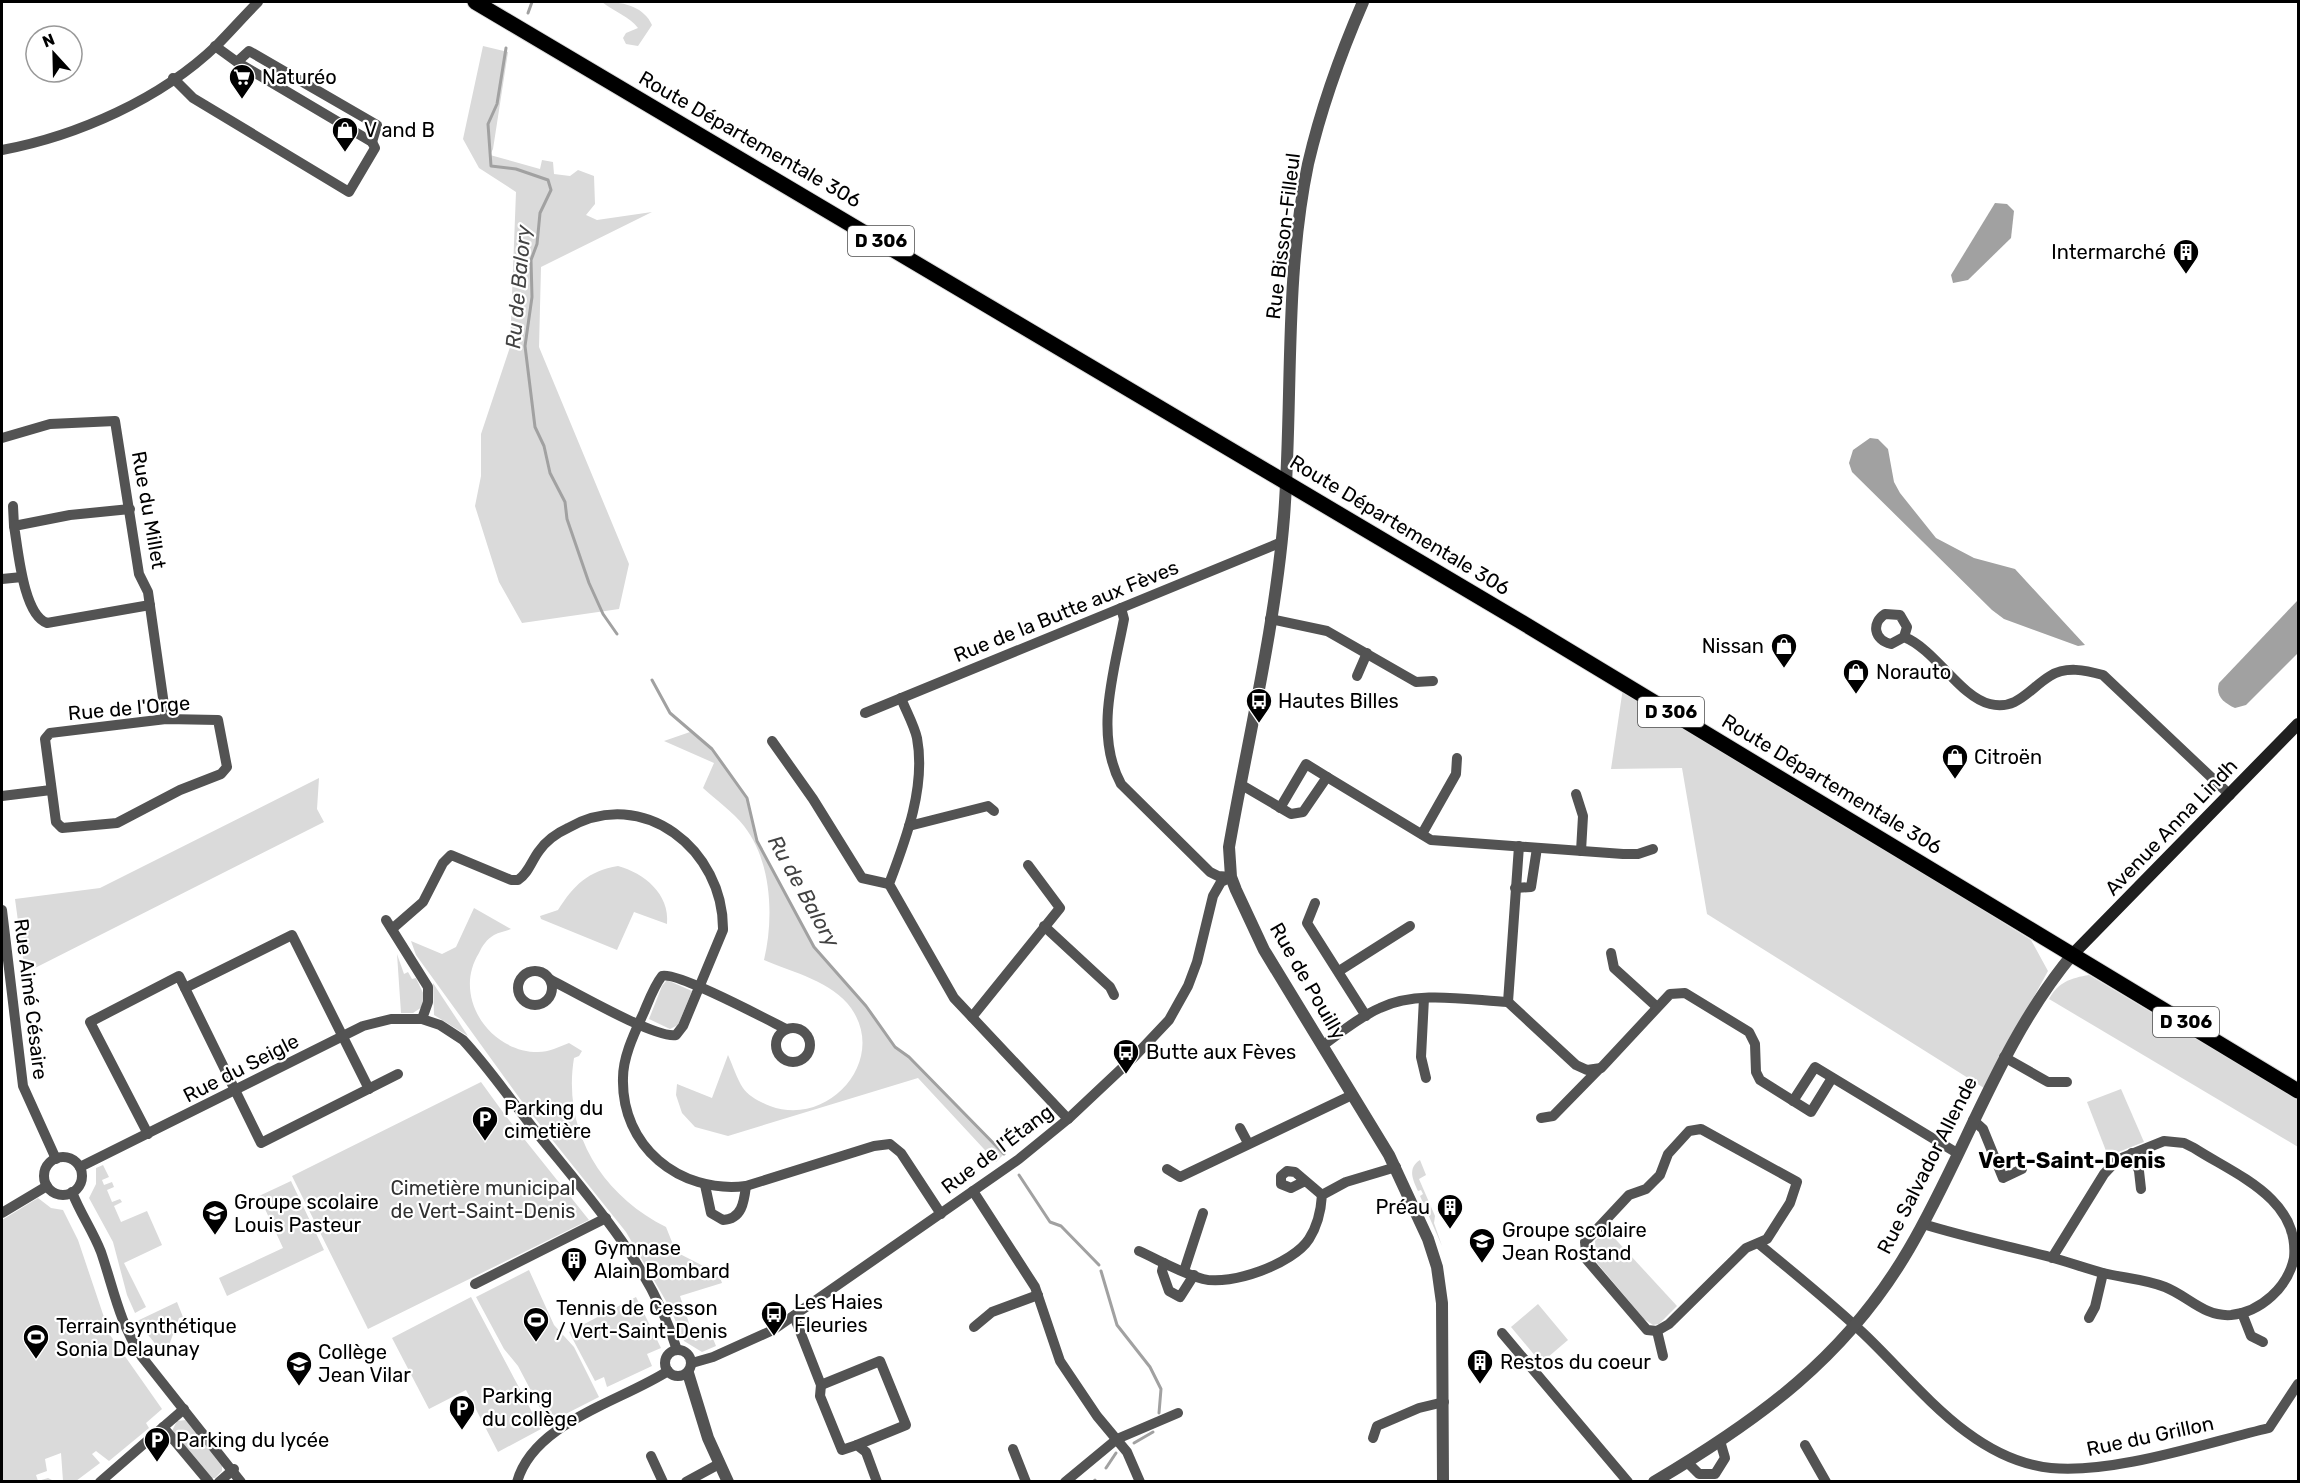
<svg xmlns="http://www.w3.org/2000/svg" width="2300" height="1483" font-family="Rubik,sans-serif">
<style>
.green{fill:#dadada}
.water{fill:#a1a1a1}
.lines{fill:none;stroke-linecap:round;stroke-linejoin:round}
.stream{stroke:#a1a1a1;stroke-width:3}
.primary-casing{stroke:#dbdbdb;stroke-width:17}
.minor{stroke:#535353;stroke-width:10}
.tertiary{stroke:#535353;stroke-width:12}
.secondary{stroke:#202020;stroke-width:12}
.primary{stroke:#000;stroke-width:15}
.labels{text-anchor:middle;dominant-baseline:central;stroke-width:4.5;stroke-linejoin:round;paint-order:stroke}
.shield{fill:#fff;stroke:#4c4c4c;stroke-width:1.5}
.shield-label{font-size:18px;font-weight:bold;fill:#000}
.poi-label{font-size:20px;fill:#000;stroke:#fff;text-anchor:start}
.street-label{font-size:20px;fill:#000;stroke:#fff}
.park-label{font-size:20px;fill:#313131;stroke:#fff}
.water-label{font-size:21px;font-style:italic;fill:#424242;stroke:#fff}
.quarter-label{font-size:22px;font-weight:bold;fill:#000;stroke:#fff}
</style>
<rect width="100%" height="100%" fill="#fff"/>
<g class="green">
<path d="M602 2C621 1 644 6 652 25L638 46 626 44 623 38 626 33 638 28C630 17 613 11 602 2Z"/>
<path d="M483 46 508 52 493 149 490 155 540 169 542 160 553 162 554 174 570 176 578 170 594 176 595 204 586 215 597 220 652 212 541 267 539 347 629 564 619 609 522 623 499 582 475 506 481 476V434L510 347 516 192 479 168 463 139Z"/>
<path d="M1623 688 2031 940 2048 971 1984 1088 1707 914 1682 768 1611 769Z"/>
<path d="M690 732 712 749 747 798 757 841 814 947 866 1006 895 1047 909 1057 1004 1154 996 1162 918 1078 728 1136 695 1127 682 1113 676 1095 677 1084 712 1098 728 1055C733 1066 737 1079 743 1088 748 1096 762 1103 770 1106 829 1128 888 1060 851 1008 833 982 792 972 764 960 774 918 772 862 744 826 733 812 716 800 703 788L714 763 664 741Z"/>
<path d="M319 778 317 809 324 822 25 973 15 899 100 888Z"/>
<path d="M618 866C644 873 670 894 667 924L634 912 617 950 541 919 540 916 558 910C574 885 588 871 618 866Z"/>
<path d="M474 908 511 929C506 931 499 932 494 935 487 939 482 946 479 953 452 996 489 1052 538 1052 549 1052 559 1047 569 1043L582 1051 579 1056 574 1058C562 1131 602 1195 666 1227L676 1252 719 1274 722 1283 680 1296 695 1341 712 1336 716 1346 702 1352 684 1341 670 1308 626 1232 526 1107 416 955 411 941 442 954 456 947Z"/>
<path d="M397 954 404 974 408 972 412 979 416 978 424 995 422 1007 413 1013H401Z"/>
<path d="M2089 975 2298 1100V1147L2049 999C2058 982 2071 978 2089 975Z"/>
<path d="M667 980 692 991 678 1025 670 1029 649 1019 662 986Z"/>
<path d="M433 983 468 1036 434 1015Z"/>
<path d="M481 1082 505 1115 589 1220 368 1329 292 1176Z"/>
<path d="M2121 1089 2144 1142 2108 1156 2087 1102Z"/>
<path d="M1420 1160 1426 1175 1419 1179 1435 1216 1434 1223 1442 1246 1420 1196 1423 1194 1421 1190 1418 1191C1413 1180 1407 1168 1420 1160Z"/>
<path d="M103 1165 109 1177 102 1180 104 1185 112 1182 114 1187 107 1190 112 1202 120 1199 122 1202 114 1206 121 1222 147 1211 162 1245 124 1263 146 1307 135 1313 127 1295 113 1242 89 1198 96 1184V1168Z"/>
<path d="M291 1181 324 1250 227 1296 219 1278 283 1248 259 1196Z"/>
<path d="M38 1198 51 1208 63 1210 78 1240 110 1335 162 1409 146 1423 149 1428 109 1461 96 1451 92 1454 100 1463 76 1481H63L61 1453 45 1459 47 1471 36 1475 38 1481 48 1478 54 1481H2V1220Z"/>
<path d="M1607 1230 1677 1306 1659 1324 1653 1325 1644 1319 1597 1263 1595 1241Z"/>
<path d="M529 1270 554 1325 574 1347 599 1397 548 1423 518 1366 504 1349 476 1297Z"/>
<path d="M471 1297 541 1429 498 1452 466 1390 429 1409 392 1338Z"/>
<path d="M636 1297 661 1348 647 1354 652 1366 607 1387 604 1377 595 1381 569 1332Z"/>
<path d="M177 1302 183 1317 179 1318 165 1356 137 1321Z"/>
<path d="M1538 1304 1568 1340 1541 1363 1511 1327Z"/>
<path d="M186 1420 222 1463V1471L215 1478H209L172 1431 177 1421Z"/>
</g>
<g class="water">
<path d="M1995 203 2007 204 2014 211 2011 238 1968 280 1953 283 1951 275Z"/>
<path d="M1870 438 1878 439 1888 449 1894 482 1900 493 1936 538 1974 558 2015 569 2085 645 2078 646 2004 619 1992 610 1852 472 1849 463 1853 450Z"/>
<path d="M2298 600V653L2246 705 2235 708C2224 703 2215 696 2219 683Z"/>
</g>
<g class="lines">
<g class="stream">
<path d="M528 13 532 2"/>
<path d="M506 48 497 104 488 124 491 166 516 169 548 180 551 190 540 213 537 244 531 260 532 297 525 346 535 427 544 446 550 473 565 502 567 519 589 583 603 614 617 634"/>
<path d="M652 680 670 713 712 749 747 798 757 841 814 947 866 1006 895 1047 909 1057 1004 1154"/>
<path d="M1019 1175 1050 1222 1061 1226 1099 1265"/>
<path d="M1101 1271 1117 1325 1150 1367 1161 1389 1159 1413"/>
<path d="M1134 1443 1153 1432"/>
<path d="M1106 1468 1116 1453"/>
<path d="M1093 1482 1095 1480"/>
</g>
<g class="primary-casing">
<path id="primary" d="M475 2 1518 620 2298 1091"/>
</g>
<g class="minor">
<path d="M215 46 237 62 372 142 377 125 249 51 237 62"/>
<path d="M173 78 193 98 349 192 375 148 372 142"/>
<path d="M2 150C77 136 161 99 217 45 231 31 244 16 258 2"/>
<path d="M2 438 50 424 115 421 139 574 148 592 166 719"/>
<path d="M13 506 14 526"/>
<path d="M130 509 70 515 14 526C18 548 23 615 47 623L150 605"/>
<path d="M2 579 22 577"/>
<path d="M1121 608 1124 619C1114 672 1094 734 1121 784L1210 872 1218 876 1231 877"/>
<path d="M1270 619 1327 631 1416 682 1433 681"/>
<path d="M1904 637 1891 644C1874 640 1871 623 1885 614L1900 615 1907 627 1904 637C1935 649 1960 697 1990 704 2017 711 2030 688 2050 676 2066 666 2085 670 2103 675L2230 795"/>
<path d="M1357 676 1367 653"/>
<path d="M901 698C906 711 914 725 917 738 926 787 906 839 889 884L954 998 1068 1119"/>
<path d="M865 713 1282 542"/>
<path d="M166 719 218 720 227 767 221 774 180 790 117 823 62 828 56 822 45 739 50 733Z"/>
<path d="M772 741 813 799 862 878 889 884"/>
<path d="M1240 784 1291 814 1303 812 1327 777 1431 840 1623 854H1638L1653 849"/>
<path d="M1576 794 1583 816 1581 851"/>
<path d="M2 796 51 790"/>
<path d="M1280 808 1306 764 1327 777"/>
<path d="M909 826 988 806 994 811"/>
<path d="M1422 834 1456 774 1457 758"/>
<path d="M1515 888 1531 887 1537 848"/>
<path d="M1315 903 1307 923 1366 1016"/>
<path d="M2 910 23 1086 56 1159"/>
<path d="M386 920 428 987V1002L422 1019 440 1025 463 1040C490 1069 512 1102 537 1133 591 1200 651 1265 677 1350"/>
<path d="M1044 926 1110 987 1114 995"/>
<path d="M392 929 423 902 443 863 451 855 511 880H518C528 874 532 860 539 851 546 841 557 833 568 828 643 785 724 850 723 930L683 1026 676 1035C656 1039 573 991 551 980"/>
<path d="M1611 953 1614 968 1657 1007"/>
<path d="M1339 971 1410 926"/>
<circle cx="535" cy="988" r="17"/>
<path d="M185 988 292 935 369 1089"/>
<path d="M1424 998 1421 1057 1426 1078"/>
<path d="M1508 1002 1576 1065 1587 1070 1601 1068 1670 994 1685 993 1749 1032 1755 1044 1756 1072 1760 1080 1811 1112 1832 1078"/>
<path d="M972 1017 1060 908 1028 865"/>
<circle cx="793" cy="1045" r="17"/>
<path d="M786 1029C768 1020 676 971 662 976 654 986 649 1000 644 1012 635 1032 623 1056 623 1078 621 1146 679 1194 746 1186L874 1146 890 1144 901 1153 941 1214"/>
<path d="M1322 1046C1340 1033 1359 1017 1380 1008 1417 990 1468 1000 1508 1002L1519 846"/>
<path d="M2004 1057 2048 1082H2067"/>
<path d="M1793 1101 1815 1067 1957 1153"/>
<path d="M1541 1118 1553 1116 1600 1068"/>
<path d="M1973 1120 1983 1129 2003 1178 2022 1169"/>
<path d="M1240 1128 1248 1143"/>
<path d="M1701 1129 1797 1182 1790 1203 1767 1239 1746 1248 1669 1324 1657 1331 1647 1330 1587 1260 1585 1242 1629 1195 1646 1189 1660 1175 1668 1154 1689 1131Z"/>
<path d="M148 1134 90 1022 179 976 261 1143 398 1074"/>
<path d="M2132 1153 2139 1171 2141 1189"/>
<circle cx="63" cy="1176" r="19"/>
<path d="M80 1167 363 1026 391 1019H422"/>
<path d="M1167 1169 1180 1177 1352 1095"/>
<path d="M1305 1181 1291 1188 1281 1184V1176L1287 1171 1295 1172 1322 1195"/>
<path d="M705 1185 711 1213 723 1220C742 1219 744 1202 746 1186"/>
<path d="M973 1191 1035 1287 1060 1361 1097 1416 1127 1452 1140 1482"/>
<path d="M72 1192C80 1213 93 1231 101 1252 114 1290 119 1322 142 1357L241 1482"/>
<path d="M2 1213 47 1186"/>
<path d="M1923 1224C1965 1237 2008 1246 2050 1257 2068 1262 2085 1268 2103 1273 2123 1278 2145 1279 2165 1287 2188 1296 2204 1317 2231 1315 2261 1312 2288 1287 2294 1258 2300 1198 2234 1174 2194 1148L2184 1143 2164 1141 2117 1160 2104 1174 2052 1258"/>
<path d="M1759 1244C1794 1273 1830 1302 1863 1333 1917 1384 1971 1460 2051 1468 2115 1474 2205 1443 2269 1428L2298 1384"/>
<path d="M1139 1251C1159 1260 1181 1273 1203 1279 1231 1286 1293 1264 1309 1239 1318 1225 1321 1211 1322 1195L1346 1182 1396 1167"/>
<path d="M1164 1263 1162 1271 1169 1291 1180 1297 1194 1275"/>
<path d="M1184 1271 1203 1213"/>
<path d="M475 1284 606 1218"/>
<path d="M2242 1313 2251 1336 2263 1342"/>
<path d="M794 1316 821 1385 820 1396 842 1450 857 1445 866 1452 877 1482"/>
<path d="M2089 1318 2095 1307 2103 1273"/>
<path d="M974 1327 992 1312 1038 1295"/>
<path d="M1657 1331 1663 1356"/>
<path d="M1502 1333 1628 1482"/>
<circle cx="678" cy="1363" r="13"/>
<path d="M692 1363 713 1357 773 1330 1019 1159 1068 1119 1135 1056 1169 1020 1188 986 1197 962 1213 896 1221 882 1231 877"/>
<path d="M821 1385 880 1361 906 1425 857 1445"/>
<path d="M163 1427 209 1482"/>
<path d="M1373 1438 1377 1426 1419 1408 1444 1402"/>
<path d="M1805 1445 1826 1482"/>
<path d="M1013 1449 1026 1482"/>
<path d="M651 1456 663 1482"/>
<path d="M1687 1462 1699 1474H1715L1725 1458 1720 1441"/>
<path d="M100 1482 184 1409"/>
<path d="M219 1482 234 1469"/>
<path d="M517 1482C534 1422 620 1402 668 1371"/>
<path d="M686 1482 719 1464"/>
<path d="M1065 1482 1117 1439 1178 1413"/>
</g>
<g class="tertiary">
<path d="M1363 2C1340 55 1321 108 1308 164 1284 279 1293 400 1284 517 1275 628 1248 738 1229 847L1231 877 1236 890 1264 950 1389 1155 1428 1239 1437 1267 1442 1303 1443 1482"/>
<path d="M688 1373 708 1438 728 1482"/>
<path d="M1654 1482C1760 1419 1846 1357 1909 1249 1966 1152 1999 1043 2072 955"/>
</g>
<path class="secondary" d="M2072 955 2298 724"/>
<use href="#primary" class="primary"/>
</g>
<defs>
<g id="supermarket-pin" transform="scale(1.35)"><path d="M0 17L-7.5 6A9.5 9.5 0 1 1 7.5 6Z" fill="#000" stroke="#fff"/><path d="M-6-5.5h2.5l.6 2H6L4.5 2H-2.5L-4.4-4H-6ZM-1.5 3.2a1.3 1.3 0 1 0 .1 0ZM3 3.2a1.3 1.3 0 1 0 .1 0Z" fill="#fff"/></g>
<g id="shop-pin" transform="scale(1.35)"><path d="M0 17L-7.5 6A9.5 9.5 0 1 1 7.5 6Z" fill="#000" stroke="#fff"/><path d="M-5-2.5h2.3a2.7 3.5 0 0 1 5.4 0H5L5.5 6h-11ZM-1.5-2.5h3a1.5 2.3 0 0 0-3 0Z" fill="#fff"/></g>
<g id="building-pin" transform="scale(1.35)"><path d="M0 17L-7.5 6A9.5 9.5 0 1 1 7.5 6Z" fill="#000" stroke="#fff"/><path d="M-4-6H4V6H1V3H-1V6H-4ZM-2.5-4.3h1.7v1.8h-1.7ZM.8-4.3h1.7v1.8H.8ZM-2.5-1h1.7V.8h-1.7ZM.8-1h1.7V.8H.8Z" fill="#fff"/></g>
<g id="bus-pin" transform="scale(1.35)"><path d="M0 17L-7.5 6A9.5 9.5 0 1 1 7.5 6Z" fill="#000" stroke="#fff"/><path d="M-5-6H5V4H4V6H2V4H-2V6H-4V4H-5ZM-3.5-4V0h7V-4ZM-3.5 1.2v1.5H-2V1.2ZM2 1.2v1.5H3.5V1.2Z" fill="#fff"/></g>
<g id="parking-pin" transform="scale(1.35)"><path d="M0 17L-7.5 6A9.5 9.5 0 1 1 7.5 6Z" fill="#000" stroke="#fff"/><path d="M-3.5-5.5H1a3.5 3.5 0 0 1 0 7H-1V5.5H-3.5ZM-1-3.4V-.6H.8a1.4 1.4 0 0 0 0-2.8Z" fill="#fff"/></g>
<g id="school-pin" transform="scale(1.35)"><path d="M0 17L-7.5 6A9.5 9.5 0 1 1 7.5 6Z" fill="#000" stroke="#fff"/><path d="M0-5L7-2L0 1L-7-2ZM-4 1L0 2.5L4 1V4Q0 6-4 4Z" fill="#fff"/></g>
<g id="stadium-pin" transform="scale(1.35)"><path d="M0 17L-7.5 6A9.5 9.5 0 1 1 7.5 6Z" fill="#000" stroke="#fff"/><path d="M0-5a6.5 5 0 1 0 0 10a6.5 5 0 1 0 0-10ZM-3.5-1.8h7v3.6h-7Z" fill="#fff"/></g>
</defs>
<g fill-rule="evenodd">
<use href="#supermarket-pin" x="242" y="77"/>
<use href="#shop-pin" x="345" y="130"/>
<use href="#building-pin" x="2186" y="252"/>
<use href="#shop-pin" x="1784" y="646"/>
<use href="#shop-pin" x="1856" y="672"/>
<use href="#bus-pin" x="1259" y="701"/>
<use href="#shop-pin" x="1955" y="757"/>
<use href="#bus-pin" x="1126" y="1052"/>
<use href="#parking-pin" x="485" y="1119"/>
<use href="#building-pin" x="1450" y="1207"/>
<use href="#school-pin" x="215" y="1213"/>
<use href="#school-pin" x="1482" y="1241"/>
<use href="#building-pin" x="574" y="1260"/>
<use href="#bus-pin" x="774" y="1314"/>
<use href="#stadium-pin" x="536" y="1320"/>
<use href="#stadium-pin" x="36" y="1337"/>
<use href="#building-pin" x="1480" y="1362"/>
<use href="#school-pin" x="299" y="1364"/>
<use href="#parking-pin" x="462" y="1408"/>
<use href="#parking-pin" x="157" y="1440"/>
</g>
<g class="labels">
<g class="shield">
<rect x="848" y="226" width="66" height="30" rx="4.5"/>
<rect x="1638" y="697" width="66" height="30" rx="4.5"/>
<rect x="2153" y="1007" width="66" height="30" rx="4.5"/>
</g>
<g class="shield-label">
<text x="881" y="241">D 306</text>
<text x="1671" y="712">D 306</text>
<text x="2186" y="1022">D 306</text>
</g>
<g class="poi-label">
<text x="262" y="77">Naturéo</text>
<text x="364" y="130">V and B</text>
<text x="2166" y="252" text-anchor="end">Intermarché</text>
<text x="1764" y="646" text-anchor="end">Nissan</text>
<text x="1876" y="672">Norauto</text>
<text x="1278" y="701">Hautes Billes</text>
<text x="1974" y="757">Citroën</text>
<text x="1146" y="1052">Butte aux Fèves</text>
<text x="504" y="1108">Parking du<tspan x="504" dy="23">cimetière</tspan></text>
<text x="234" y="1202">Groupe scolaire<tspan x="234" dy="23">Louis Pasteur</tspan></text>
<text x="1430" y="1207" text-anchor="end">Préau</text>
<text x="1502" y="1230">Groupe scolaire<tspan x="1502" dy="23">Jean Rostand</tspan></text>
<text x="594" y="1248">Gymnase<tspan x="594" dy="23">Alain Bombard</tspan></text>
<text x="794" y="1302">Les Haies<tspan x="794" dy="23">Fleuries</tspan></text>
<text x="556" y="1308">Tennis de Cesson<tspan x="556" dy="23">/ Vert-Saint-Denis</tspan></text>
<text x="56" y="1326">Terrain synthétique<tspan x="56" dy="23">Sonia Delaunay</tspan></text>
<text x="318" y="1352">Collège<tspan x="318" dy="23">Jean Vilar</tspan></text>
<text x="1500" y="1362">Restos du coeur</text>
<text x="482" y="1396">Parking<tspan x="482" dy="23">du collège</tspan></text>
<text x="176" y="1440">Parking du lycée</text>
</g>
<g class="street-label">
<text transform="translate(750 139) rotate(30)">Route Départementale 306</text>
<text transform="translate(1283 236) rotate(-83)">Rue Bisson-Filleul</text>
<text transform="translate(149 510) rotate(80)">Rue du Millet</text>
<text transform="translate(1400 525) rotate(31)">Route Départementale 306</text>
<text transform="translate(1066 611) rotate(-22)">Rue de la Butte aux Fèves</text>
<text transform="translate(129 708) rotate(-5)">Rue de l'Orge</text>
<text transform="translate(1832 784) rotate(31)">Route Départementale 306</text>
<text transform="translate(2171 827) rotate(-46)">Avenue Anna Lindh</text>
<text transform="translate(1308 981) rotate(60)">Rue de Pouilly</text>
<text transform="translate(31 999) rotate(83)">Rue Aimé Césaire</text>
<text transform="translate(241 1068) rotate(-27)">Rue du Seigle</text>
<text transform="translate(997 1149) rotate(-37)">Rue de l'Étang</text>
<text transform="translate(1927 1165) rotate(-63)">Rue Salvador Allende</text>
<text transform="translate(2150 1436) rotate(-12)">Rue du Grillon</text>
</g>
<g class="park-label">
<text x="483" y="1188">Cimetière municipal<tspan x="483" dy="23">de Vert-Saint-Denis</tspan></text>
</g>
<g class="water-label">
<text transform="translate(518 287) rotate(-85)">Ru de Balory</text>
<text transform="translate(804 891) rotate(61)">Ru de Balory</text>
</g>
<g class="quarter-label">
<text x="2072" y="1160">Vert-Saint-Denis</text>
</g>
</g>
<rect width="2300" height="1483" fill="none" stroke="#000000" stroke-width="6"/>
<g transform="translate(54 54) rotate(338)"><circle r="28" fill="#ffffff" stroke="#999999" stroke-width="1.5"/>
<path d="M0-4.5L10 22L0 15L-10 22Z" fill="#000000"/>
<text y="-9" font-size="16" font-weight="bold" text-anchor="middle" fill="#000000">N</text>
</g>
</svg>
